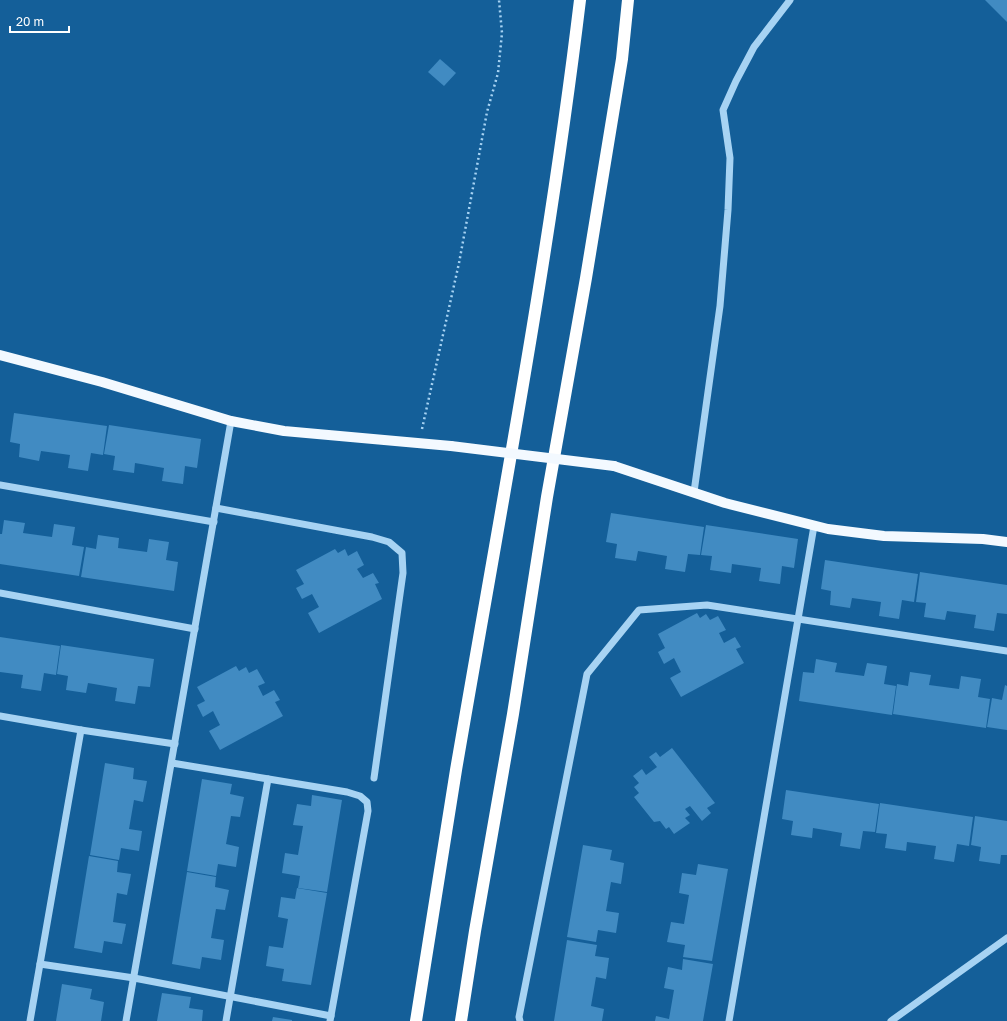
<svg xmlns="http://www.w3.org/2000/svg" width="1007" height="1021" font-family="'Golos Text',sans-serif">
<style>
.building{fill:#418bc2}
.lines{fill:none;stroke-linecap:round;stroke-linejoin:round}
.path{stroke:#a7d3f3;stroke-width:2.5;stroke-dasharray:2 3;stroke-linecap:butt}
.minor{stroke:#a7d3f3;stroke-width:7}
.major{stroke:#f3f9ff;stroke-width:10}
.highway{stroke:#fff;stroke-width:12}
.major-bridge{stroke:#f3f9ff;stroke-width:10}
</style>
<rect width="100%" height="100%" fill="#145f99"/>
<g class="building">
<path d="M985 0H1007V22Z"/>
<path d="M440 59 456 73 444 86 428 72Z"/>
<path d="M14 413 107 426 103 455 91 453 88 471 68 468 70 455 41 451 39 461 19 457 20 444 10 442Z"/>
<path d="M109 425 201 439 197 468 185 466 183 484 162 481 164 468 135 463 134 473 113 470 115 456 104 454Z"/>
<path d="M611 513 704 527 700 555 688 554 685 572 665 569 667 556 638 551 636 561 615 558 617 544 606 542Z"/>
<path d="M4 520 25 523 23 533 52 537 54 524 75 527 72 545 84 547 79 576 0 564V534H2Z"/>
<path d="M706 525 798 539 794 568 782 566 780 584 759 581 761 568 732 564 731 573 710 570 712 556 701 555Z"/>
<path d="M98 535 119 538 118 548 147 552 149 539 169 542 166 560 178 562 174 591 81 577 86 547 96 549Z"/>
<path d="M335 549 338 553 345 549 348 556 357 551 364 565 357 569 363 578 373 573 379 583 375 584 382 599 319 633 308 613 319 607 312 594 302 599 296 588 304 584 296 570Z"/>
<path d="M825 560 918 574 914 602 902 600 899 619 879 616 881 602 852 598 850 608 830 605 831 591 821 589Z"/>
<path d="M920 572 1007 585V614L997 613 994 631 974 628 976 615 947 611 945 620 924 617 926 603 916 602Z"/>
<path d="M697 613 700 618 706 614 710 620 718 616 726 630 719 633 724 643 735 637 741 647 736 649 744 663 681 697 670 678 681 672 674 658 664 664 658 652 665 648 658 634Z"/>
<path d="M0 637 60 646 56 675 44 673 41 691 21 688 23 675 0 672Z"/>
<path d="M61 645 154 659 150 687 138 686 135 704 115 701 117 688 88 683 86 693 66 690 68 676 57 674Z"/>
<path d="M816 659 837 663 835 672 864 676 867 663 887 666 884 684 896 686 892 715 799 701 803 672 814 673Z"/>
<path d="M236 666 239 671 246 667 249 673 257 669 265 683 258 686 263 696 274 690 280 700 275 702 283 716 220 750 209 731 220 725 213 711 203 717 197 705 205 701 197 687Z"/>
<path d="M910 672 931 675 929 685 959 689 961 676 981 679 978 697 990 699 986 728 893 714 897 684 908 686Z"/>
<path d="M1005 685 1007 686V730L987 727 992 698 1002 700Z"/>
<path d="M672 748 715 803 707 808 711 813 702 821 690 806 685 809 690 815 685 818 690 823 674 834 669 827 666 829 660 821 654 822 634 797 639 793 634 787 639 783 633 776 642 769 646 775 657 767 649 757 656 752 660 757Z"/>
<path d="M105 763 134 768 133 779 147 781 143 802 134 800 129 829 142 831 139 851 121 848 119 860 90 855Z"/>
<path d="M202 779 232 784 230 794 244 797 240 817 231 816 226 844 239 847 236 867 218 864 216 876 187 871Z"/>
<path d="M786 790 879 804 875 832 863 831 860 849 840 846 842 833 813 828 812 838 791 835 793 821 782 819Z"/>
<path d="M312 795 342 800 327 892 298 888 300 876 282 873 285 853 298 855 303 826 293 825 297 804 311 806Z"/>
<path d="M880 803 973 817 969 846 957 844 954 862 934 859 936 846 907 842 906 851 885 848 887 834 876 833Z"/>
<path d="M975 816 1007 821V855H1001L1000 864 979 861 981 847 971 845Z"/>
<path d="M583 845 612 850 610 860 624 863 621 884 611 882 606 911 619 913 616 933 598 930 596 942 567 937Z"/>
<path d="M89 856 118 861 117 872 131 874 127 895 117 893 113 922 126 924 122 944 104 941 102 953 74 948Z"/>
<path d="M698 864 728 869 712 961 683 957 685 945 667 942 671 922 684 924 689 895 679 893 682 873 696 875Z"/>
<path d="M187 872 216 877 215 887 229 890 225 910 216 909 211 938 224 940 221 960 202 957 200 969 172 964Z"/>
<path d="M297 888 327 893 311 985 282 981 284 969 266 966 269 946 283 948 288 919 278 917 281 897 295 899Z"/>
<path d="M567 940 597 945 595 956 609 958 606 979 596 977 591 1006 604 1009 602 1021H554Z"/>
<path d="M683 959 713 964 703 1021H655L656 1016 669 1019 674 990 664 988 668 967 682 970Z"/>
<path d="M62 984 92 989 90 999 104 1002 101 1021H56Z"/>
<path d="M162 993 191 997 189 1008 203 1010 202 1021H157Z"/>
<path d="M273 1017 292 1020V1021H272Z"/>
</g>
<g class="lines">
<path class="path" d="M422 429 459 263 487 112 498 73 502 33 499 0"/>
<g class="minor">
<path d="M0 485 214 522"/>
<path d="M694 492 720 306 728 210 730 158 723 110 736 81 754 47 790 0"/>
<path d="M216 508 372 537 389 542 402 553 403 573 374 778"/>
<path d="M0 593 195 629"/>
<path d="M0 716 81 730"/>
<path d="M172 763 347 792 360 796 367 802 368 811 330 1021"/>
<path d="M40 964 134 978 331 1016"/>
<path d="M30 1021 81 730 175 744"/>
<path d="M126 1021 231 421"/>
<path d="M226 1021 268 779"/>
<path d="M520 1021 519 1017 587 674 639 610 707 605 1007 651"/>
<path d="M729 1021 814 526"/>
<path d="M891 1021 1007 938"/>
</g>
<g class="major">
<path d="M0 355 102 382 231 421 284 431 451 446"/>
<path d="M614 466 725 503 828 529 884 536 983 539 1007 542"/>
</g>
<g class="highway">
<path d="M416 1021C429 937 442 853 456 770 500 513 549 258 580 0"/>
<path d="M461 1021 475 931 513 714 547 497 586 278 622 59 628 0"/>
</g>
<path class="major-bridge" d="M451 446 614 466"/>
</g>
<path d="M10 26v6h59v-6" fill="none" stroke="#ffffff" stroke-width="2"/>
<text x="16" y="26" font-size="12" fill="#ffffff" stroke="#145f99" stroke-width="3" paint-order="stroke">20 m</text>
</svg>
